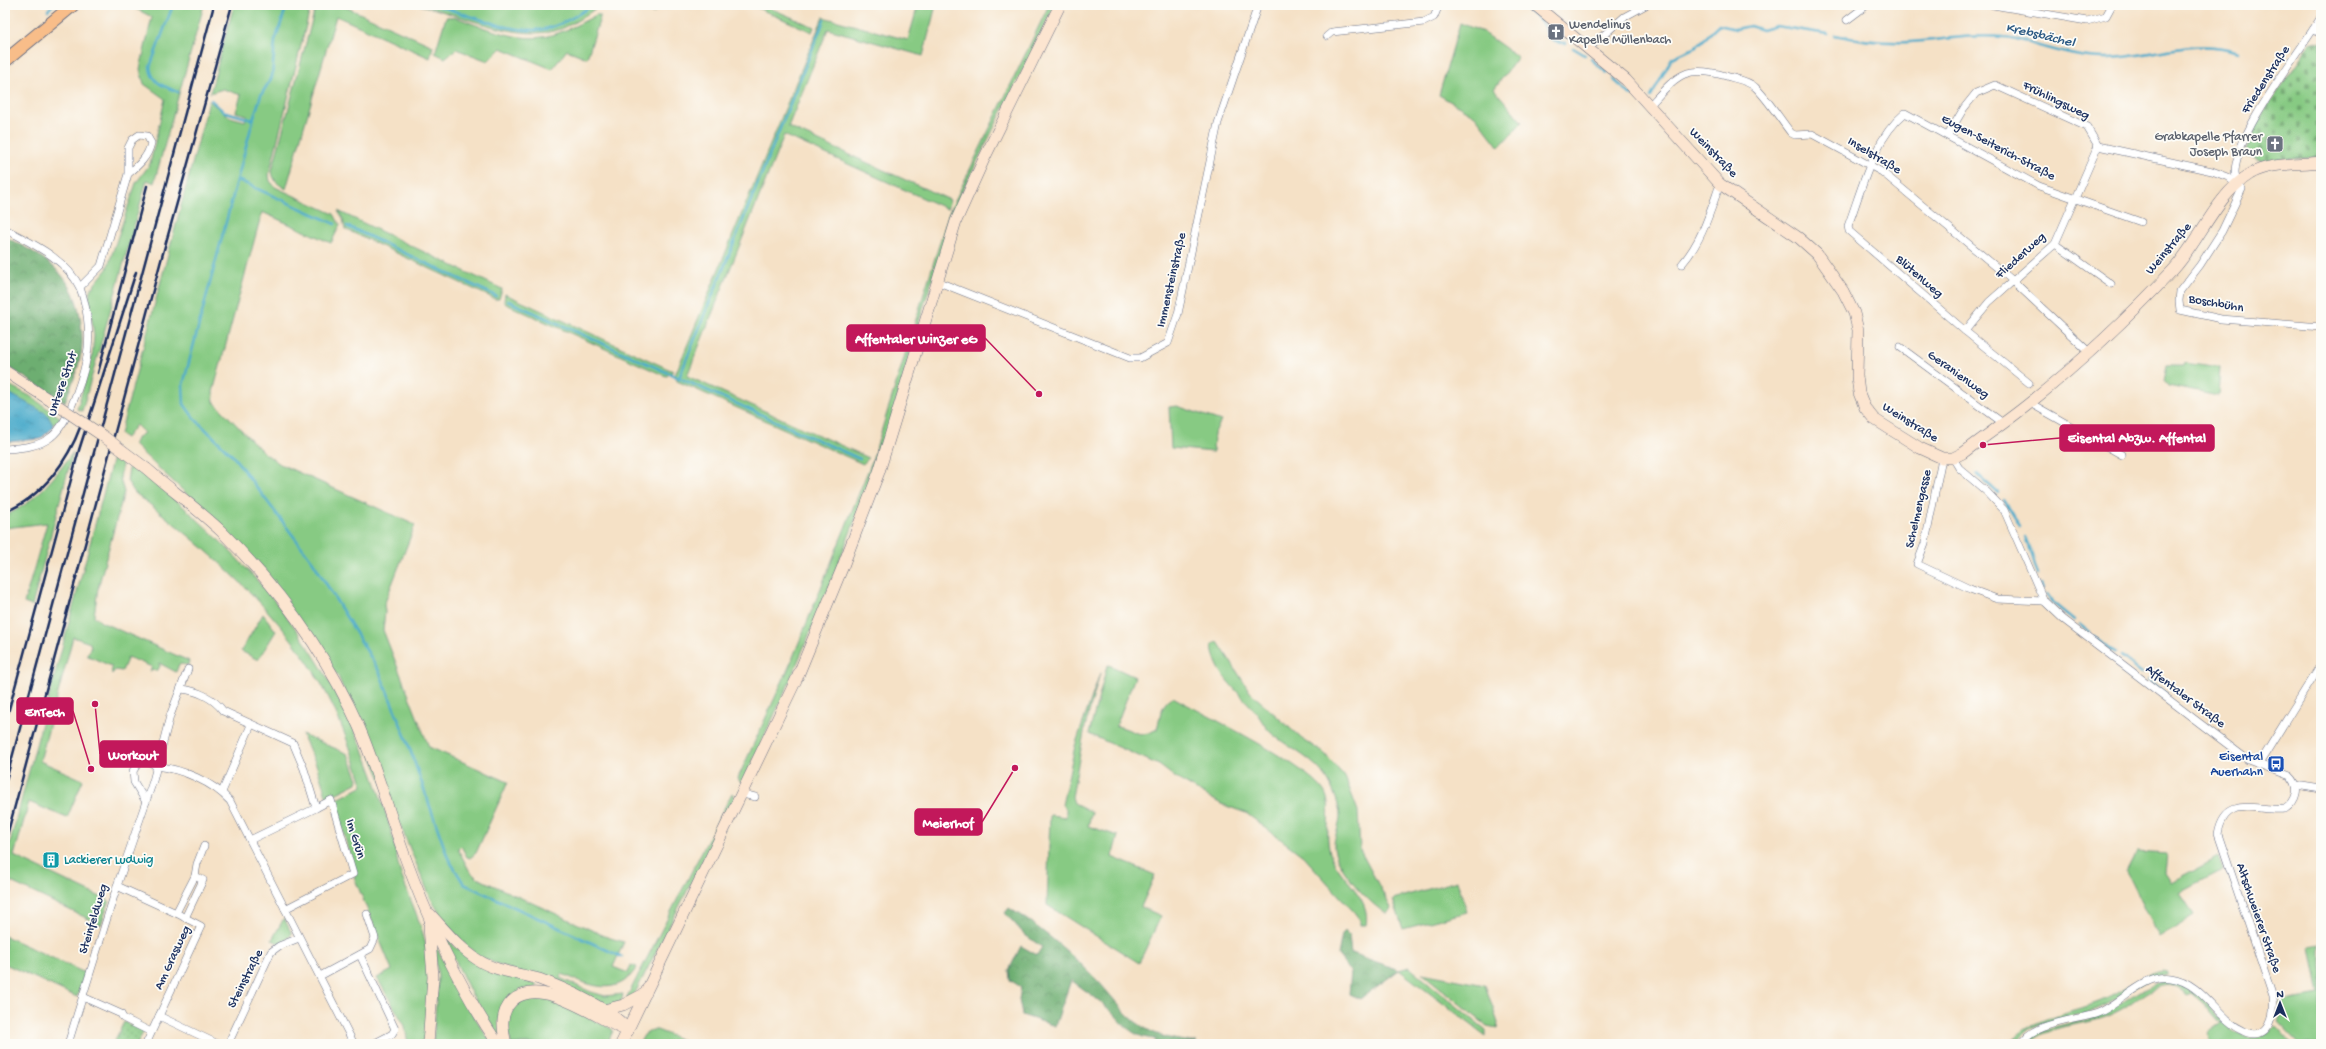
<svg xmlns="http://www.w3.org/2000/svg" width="2326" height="1049" font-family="'Gochi Hand',sans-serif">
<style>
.green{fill:#87ca83;stroke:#517c70}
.forest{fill:url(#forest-crowns);stroke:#446e68}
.cemetery{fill:url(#cemetery-stones);stroke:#517c70}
.park{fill:url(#park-dots);stroke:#517c70}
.water{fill:url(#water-ripples);stroke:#346d94}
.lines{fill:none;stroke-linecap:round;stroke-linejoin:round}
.stream{stroke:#4cabcb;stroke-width:2.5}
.minor-casing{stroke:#676d82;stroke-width:8}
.secondary-casing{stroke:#676d82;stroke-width:12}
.primary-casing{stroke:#676d82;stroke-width:14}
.minor{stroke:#fff;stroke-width:7}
.secondary{stroke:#fce5d0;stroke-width:11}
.primary{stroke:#f8bd89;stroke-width:12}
.rail{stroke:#1b2f5e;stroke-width:2.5}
.secondary-bridge-casing{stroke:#676d82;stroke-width:12;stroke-linecap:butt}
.secondary-bridge{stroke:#fce5d0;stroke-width:11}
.labels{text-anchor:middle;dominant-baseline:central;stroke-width:3.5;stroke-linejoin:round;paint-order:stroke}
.worship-label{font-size:13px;fill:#5b616d;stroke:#fdfcf7;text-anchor:start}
.street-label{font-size:13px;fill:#1b2f5e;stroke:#fdfcf7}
.transit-label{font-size:13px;fill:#164399;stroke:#fdfcf7;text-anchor:end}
.culture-label{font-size:13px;fill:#0d838f;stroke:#fdfcf7;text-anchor:start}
.water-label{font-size:14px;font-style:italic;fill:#2c5a84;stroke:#fdfcf7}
.leader{fill:none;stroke:#c2185b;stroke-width:1.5}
.callout-dot{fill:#c2185b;stroke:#fdfcf7;stroke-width:1.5}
.callout{fill:#c2185b;stroke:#c2185b;stroke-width:1.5}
.callout-label{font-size:14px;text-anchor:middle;font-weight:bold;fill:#fff}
</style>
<defs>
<pattern id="forest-crowns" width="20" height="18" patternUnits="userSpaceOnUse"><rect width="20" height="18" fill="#6dae71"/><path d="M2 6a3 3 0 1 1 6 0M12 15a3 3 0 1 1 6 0" fill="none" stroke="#598e60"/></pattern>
<pattern id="cemetery-stones" width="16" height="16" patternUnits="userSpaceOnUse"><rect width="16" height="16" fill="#87ca83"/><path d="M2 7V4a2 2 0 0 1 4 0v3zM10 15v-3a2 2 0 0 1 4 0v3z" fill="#6ea46e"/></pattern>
<pattern id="park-dots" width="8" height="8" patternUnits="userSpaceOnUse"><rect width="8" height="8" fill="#87ca83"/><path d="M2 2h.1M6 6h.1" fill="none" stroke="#6ea46e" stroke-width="1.8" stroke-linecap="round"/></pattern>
<pattern id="water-ripples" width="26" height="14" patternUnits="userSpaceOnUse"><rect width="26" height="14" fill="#4cabcb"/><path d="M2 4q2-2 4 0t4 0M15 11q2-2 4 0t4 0" fill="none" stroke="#3e8ca8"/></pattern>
</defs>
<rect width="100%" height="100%" fill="#fdfcf7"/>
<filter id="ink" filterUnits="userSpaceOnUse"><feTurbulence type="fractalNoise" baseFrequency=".025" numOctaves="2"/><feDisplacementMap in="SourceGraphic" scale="8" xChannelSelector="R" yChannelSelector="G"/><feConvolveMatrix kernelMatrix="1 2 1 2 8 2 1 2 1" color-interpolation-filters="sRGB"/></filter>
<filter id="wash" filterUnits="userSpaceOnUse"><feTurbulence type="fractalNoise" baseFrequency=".012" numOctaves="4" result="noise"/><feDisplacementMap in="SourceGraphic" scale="16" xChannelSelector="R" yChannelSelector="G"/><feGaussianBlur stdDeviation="0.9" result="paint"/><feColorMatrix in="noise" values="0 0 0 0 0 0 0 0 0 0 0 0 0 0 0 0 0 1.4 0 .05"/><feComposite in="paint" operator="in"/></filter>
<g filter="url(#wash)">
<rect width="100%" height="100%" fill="#f5e1c6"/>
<g class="green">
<path d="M128 5H204L154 183 147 180 82 411 77 409 92 358 94 336 89 297 90 290 107 269 136 183 150 164 165 99 144 84 140 69 152 17Z"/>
<path d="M234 5H311L269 175 270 181 275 187 334 214 340 225 331 243 262 212 213 392 214 402 263 452 280 464 415 525 384 605 385 612 383 630 429 747 508 782 476 853 470 858 467 857 461 846 458 849 469 870 477 878 607 937 624 942 613 967 628 973 631 965 637 967C618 999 589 985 562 974L560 978 591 992 605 996 623 994 621 1003 604 1005 479 957 449 929 431 899 338 676 218 523 134 445 138 437 144 433 136 425 126 438 120 434 209 101 230 117 245 121 247 115 236 112 241 95 223 89 210 93Z"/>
<path d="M316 5H341L433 46 430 58 336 16 286 189C278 184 273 181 272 171Z"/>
<path d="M420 5 540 7 600 5C588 14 575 23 561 29 519 43 462 15 420 5Z"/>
<path d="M634 5H664L653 13Z"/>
<path d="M751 5H763L814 27 812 32Z"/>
<path d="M918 5H936L923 56 828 29 788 127 950 200 947 209 784 135 687 376 869 458 863 464 677 381 675 375 823 17 908 40Z"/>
<path d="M1049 5H1054V7L960 196 922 311 889 428 869 484 830 585 786 690 743 782H740L738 778 789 667 872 461 949 213Z"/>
<path d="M596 15H600V18L587 58 567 50 552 69 501 48 488 61 456 49 445 58 435 53 446 17C455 15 469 23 479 26 532 44 547 42 596 15Z"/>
<path d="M1460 23 1483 32 1518 57 1494 89 1522 122 1499 147 1475 116 1439 95Z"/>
<path d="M338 211 502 289 499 299H495L345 229 343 219Z"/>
<path d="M505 294 673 371 667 376 663 375 506 304 504 301Z"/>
<path d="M2184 363 2220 368 2218 396 2168 386 2164 381 2167 366H2183Z"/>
<path d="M5 383 30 396 61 418 39 437 5 443Z"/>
<path d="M1177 406 1221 421 1214 434 1213 452 1171 448 1169 407Z"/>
<path d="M115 450 123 456 120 479 124 492 98 588 94 616 101 622 189 661 188 665 179 664 176 672 159 663 160 667 157 670 150 671 152 667 128 657 122 671 115 670 112 674 111 666 86 655 91 649 90 643 73 637 40 761 83 780 67 818 29 802 14 856 109 901 101 925 9 881 5 894V861Z"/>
<path d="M73 452 32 606 24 603 47 523 5 528V516C35 502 54 479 73 452Z"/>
<path d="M130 461C228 542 301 614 355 731 370 764 382 800 392 834 395 845 396 857 399 868 407 894 420 918 426 945 434 977 427 1012 425 1044H408L405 1026 377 978 392 970 354 877 356 875 334 801 363 786C353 756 343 726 329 698 287 616 207 548 135 493L127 481Z"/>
<path d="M263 614 276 631 258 660 241 651Z"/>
<path d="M1218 642 1250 692 1302 739 1324 753 1345 777 1358 811 1360 850 1391 908 1387 914C1369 904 1335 867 1334 846 1334 836 1340 826 1340 816 1340 806 1332 787 1327 779 1315 760 1293 750 1276 737 1264 728 1263 721 1255 711 1237 690 1214 674 1212 644Z"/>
<path d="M1109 665 1135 677 1116 726C1134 729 1138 740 1157 729 1161 716 1160 704 1173 697 1203 714 1315 768 1326 795 1333 812 1322 840 1333 860 1344 882 1371 898 1366 925H1360V920L1354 912 1303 856 1246 813 1221 804 1176 778 1159 765 1089 734 1107 666Z"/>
<path d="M1100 673 1085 727 1072 797 1074 803 1092 812 1088 826 1118 836 1112 857 1155 875 1141 907 1161 916 1139 963 1047 905 1050 815 1066 817V809L1062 805 1075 746Z"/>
<path d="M302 734 348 754 358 779 357 783 327 798 316 764Z"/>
<path d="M732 793 735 797 636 991 631 997 626 999Z"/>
<path d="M2137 852 2167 854 2165 873 2171 882 2218 857 2223 870 2180 892 2194 915 2159 937 2127 872Z"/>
<path d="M1457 881 1467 912 1403 929 1393 899Z"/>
<path d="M284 918 292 934 285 941 279 943 272 940Z"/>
<path d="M441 931 456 948 537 985 536 988 513 996 501 1039 471 993Z"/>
<path d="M5 936 85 973 77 997 5 964Z"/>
<path d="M433 941 465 1002 492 1044H433L438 977Z"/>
<path d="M2321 944V1044H2299L2278 1022 2281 1014 2279 1001 2319 994 2310 946Z"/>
<path d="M1409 967 1486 1030V1036L1399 970Z"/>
<path d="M2161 970 2166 971V974C2142 977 2127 994 2106 1005 2084 1017 2058 1016 2036 1026 2027 1030 2021 1038 2014 1044H2007C2039 1014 2064 1016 2101 1001 2123 992 2139 976 2161 970Z"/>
<path d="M1422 973 1485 985 1498 1023 1497 1028 1487 1026Z"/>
<path d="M2167 981C2180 984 2193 990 2203 999 2219 1013 2234 1043 2259 1037 2265 1035 2271 1033 2274 1027L2277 1028 2292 1044H2211L2207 1033 2221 1023 2203 1003 2191 993 2187 995C2182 987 2171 984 2162 986 2145 989 2133 1005 2117 1012 2093 1025 2065 1023 2043 1033 2037 1036 2032 1044 2025 1044 2040 1023 2074 1025 2096 1017 2122 1007 2140 984 2167 981Z"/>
<path d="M525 997 551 998 612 1029 613 1031 607 1044H511C506 1019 506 1013 525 997Z"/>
<path d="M652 1030H657L692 1044H639L644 1035Z"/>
</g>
<g class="forest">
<path d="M5 237C46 257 76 275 81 324 82 335 83 348 80 358 77 373 70 388 65 402L5 365Z"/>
<path d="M1009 908C1039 926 1067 950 1092 975 1109 991 1123 1015 1143 1027 1159 1037 1178 1041 1196 1042V1044H1156L1155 1039C1132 1037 1127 1027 1112 1012 1100 1000 1084 990 1071 980L1055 1026 1022 1015 1019 1000 1021 987 1010 980 1009 970 1021 946 1037 955 1042 947 1025 935 1005 913Z"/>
<path d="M1345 931 1349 935 1351 953 1399 970 1360 999 1349 994 1351 972 1338 955 1342 934Z"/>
</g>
<path class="cemetery" d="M2312 42 2321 43V157L2264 161 2245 156 2258 120Z"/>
<path class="park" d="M124 1022 144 1031 137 1044H113Z"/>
<path class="water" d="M5 391 47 414 54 427 40 439 5 442Z"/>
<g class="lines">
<g class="stream">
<path d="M173 5 150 67C152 84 164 86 178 92"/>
<path d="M436 5C467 14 518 37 549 28 565 23 579 14 593 5"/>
<path d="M1521 5C1528 10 1535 16 1541 22 1552 35 1545 43 1566 43"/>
<path d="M48 10 53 5"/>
<path d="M1835 35C1861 41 1885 43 1910 42 1943 40 1970 34 2004 37 2016 37 2028 43 2039 46 2060 52 2082 58 2104 58 2152 58 2190 37 2239 52"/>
<path d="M1573 48 1585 55"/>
<path d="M1591 59 1607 73"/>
<path d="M1613 79 1632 96"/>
<path d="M1651 97 1672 58 1696 47 1719 25 1736 29 1750 26 1762 30 1776 26 1828 34"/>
<path d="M211 100 223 111 253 120 183 385 184 404 194 418 233 456 313 562 379 671 406 738 448 858 464 884 622 957"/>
<path d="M253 120 261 95 272 77 275 41 287 5"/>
<path d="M238 180 335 224"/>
<path d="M347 226 496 296"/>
<path d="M508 301 860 459"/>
<path d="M679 378 824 20"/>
<path d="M1977 474 1998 493"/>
<path d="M2004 500 2020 526"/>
<path d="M2026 536 2038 575"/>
<path d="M2041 584 2043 588"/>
<path d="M2046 594 2052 602 2074 620"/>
<path d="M2079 624 2090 633"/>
<path d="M2095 637 2115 653"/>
<path d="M2121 657 2142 673"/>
<path d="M2149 679 2167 693"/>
</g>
</g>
</g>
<g filter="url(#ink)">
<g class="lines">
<g class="minor-casing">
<g id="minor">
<path d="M1993 5 2087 21 2106 16 2112 5"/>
<path d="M1847 20 1867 5"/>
<path d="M2313 30 2321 33"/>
<path d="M1327 36 1332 32 1424 22 1434 17 1439 5"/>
<path d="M1589 48 1624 17 1646 5"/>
<path d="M1650 105C1677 76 1684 64 1726 76 1735 79 1747 80 1755 87 1767 98 1780 119 1791 133L1795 135 1812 134 1882 172 2012 280 2089 352"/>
<path d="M1948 135 1964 108 1976 93 1995 85 2087 127 2098 146 2212 171 2228 177 2242 189 2222 231 2200 265 2180 291 2179 301 2180 310 2221 319 2321 327"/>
<path d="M2238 183C2237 180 2235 175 2235 172 2236 131 2299 54 2321 17"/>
<path d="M5 229C31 243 67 259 80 288 87 306 90 330 88 348 86 370 69 424 51 437 39 447 20 448 5 449"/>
<path d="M2055 244 2111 284"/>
<path d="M1682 264C1702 241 1710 212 1720 184"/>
<path d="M936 281 1130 358H1140L1168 343 1178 314 1218 123 1258 5"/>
<path d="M80 287 101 266 128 174V148L132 140 139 135 147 136 151 143C148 157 139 165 128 174"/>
<path d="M1965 331 1989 302 2055 244 2098 146"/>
<path d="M1900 347 2003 423"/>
<path d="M2029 383 1965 331 1849 231 1848 226C1862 189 1873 139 1905 113L2039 186 2141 222"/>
<path d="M2030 403 2122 455"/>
<path d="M1942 458 1925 543 1917 564 1970 589 1997 599 2044 601"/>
<path d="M1953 458 1959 468 1987 492 2004 510 2044 601 2063 619 2248 760 2290 776C2301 786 2297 801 2285 809 2257 812 2225 793 2218 834L2273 997C2275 1015 2269 1043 2244 1031 2216 1019 2204 983 2171 978 2145 973 2121 1004 2098 1013 2079 1020 2029 1023 2022 1044"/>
<path d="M181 689C196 690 214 698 223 711L293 743 304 769 316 808 331 800 353 874 285 909"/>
<path d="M2259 764 2321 664"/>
<path d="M156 766C182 769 213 782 230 801L354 1044"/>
<path d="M2296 785 2321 789"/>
<path d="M222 792 251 725"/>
<path d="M743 794 755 797"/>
<path d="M146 802 134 782 133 771 139 762C147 759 150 762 156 766"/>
<path d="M250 840 316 808"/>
<path d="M117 886 176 913"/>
<path d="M185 918 203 880 195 876"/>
<path d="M360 955 395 1029 392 1034 373 1044"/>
<path d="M320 976 370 949 375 938 367 914"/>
<path d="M83 997 121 1014 123 1018 151 1032"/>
<path d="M159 1016 218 1044"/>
<path d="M68 1044 117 886 153 781 170 716 188 669"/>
<path d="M146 1044 201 926 176 913 195 876 197 864 204 846"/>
<path d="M228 1044 271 952 279 946 299 938"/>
</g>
</g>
<g class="secondary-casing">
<g id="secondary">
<path d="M1535 5 1626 80 1720 184 1799 238 1817 254 1843 291 1854 313 1858 330 1857 376 1859 393 1865 408 1874 419 1920 448 1942 458H1953L1963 453C1985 436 2009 420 2031 402 2081 362 2129 317 2173 270 2200 241 2215 196 2250 174 2271 162 2298 165 2321 162"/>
<path d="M5 371 48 399"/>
<path d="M147 469C171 490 198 509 221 531 278 587 326 653 359 727 377 769 389 813 405 857 429 923 458 985 498 1044"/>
<path d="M430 914C445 930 459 948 478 960 497 972 519 973 539 979 561 987 618 1012 628 1031"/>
<path d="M604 1010 623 1005 646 993"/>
<path d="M428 1044 433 977 429 926"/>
<path d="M506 1044C502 1028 500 1013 512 1001 540 975 596 1018 625 1030"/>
<path d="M621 1044 797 678 843 566 879 472 956 221 984 159 1060 5"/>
</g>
</g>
<g class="primary-casing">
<path id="primary" d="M5 61 73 5"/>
</g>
<use href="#minor" class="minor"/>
<use href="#secondary" class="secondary"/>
<use href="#primary" class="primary"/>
<g class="rail">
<path d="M98 373 147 186"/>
<path d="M5 512C42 497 68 461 81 425"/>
<path d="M5 724 79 450 136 272"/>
<path d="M5 784 214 5"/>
<path d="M5 843 160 264 232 5"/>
</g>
<g class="secondary-bridge-casing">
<path id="secondary-bridge" d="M48 399 103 436 147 469"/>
</g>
<use href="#secondary-bridge" class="secondary-bridge"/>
</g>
</g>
<defs>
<g id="church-square" transform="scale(0.9)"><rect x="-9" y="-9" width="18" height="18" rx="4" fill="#6b7280" stroke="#fdfcf7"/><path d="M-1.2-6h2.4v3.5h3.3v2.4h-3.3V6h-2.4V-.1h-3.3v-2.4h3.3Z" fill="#fff"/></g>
<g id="bus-square" transform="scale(0.9)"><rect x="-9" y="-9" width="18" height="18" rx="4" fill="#1a4fb4" stroke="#fdfcf7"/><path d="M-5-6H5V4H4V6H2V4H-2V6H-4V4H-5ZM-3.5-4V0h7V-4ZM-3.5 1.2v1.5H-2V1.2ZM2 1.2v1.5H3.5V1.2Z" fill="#fff"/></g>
<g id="building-square" transform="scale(0.9)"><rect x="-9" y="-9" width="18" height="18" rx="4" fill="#0f9aa8" stroke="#fdfcf7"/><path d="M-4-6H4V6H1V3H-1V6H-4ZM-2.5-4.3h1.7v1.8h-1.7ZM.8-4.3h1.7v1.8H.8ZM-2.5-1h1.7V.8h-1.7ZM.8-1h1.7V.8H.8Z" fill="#fff"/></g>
</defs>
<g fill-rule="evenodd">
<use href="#church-square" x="1556" y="32"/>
<use href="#church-square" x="2275" y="144"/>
<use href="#bus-square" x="2276" y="764"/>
<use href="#building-square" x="51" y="860"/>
</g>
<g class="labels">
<g class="worship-label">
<text x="1569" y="25">Wendelinus<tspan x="1569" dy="15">Kapelle Müllenbach</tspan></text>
<text x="2262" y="137" text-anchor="end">Grabkapelle Pfarrer<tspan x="2262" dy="15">Joseph Braun</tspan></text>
</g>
<g class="street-label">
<text transform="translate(2266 80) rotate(-57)">Friedenstraße</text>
<text transform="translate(2056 101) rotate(26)">Frühlingsweg</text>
<text transform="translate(1998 148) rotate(28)">Eugen-Seiterich-Straße</text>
<text transform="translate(1713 153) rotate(46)">Weinstraße</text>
<text transform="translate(1874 156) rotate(31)">Inselstraße</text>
<text transform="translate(2169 249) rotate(-50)">Weinstraße</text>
<text transform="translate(2021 256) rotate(-42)">Fliederweg</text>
<text transform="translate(1919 277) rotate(41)">Blütenweg</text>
<text transform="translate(1172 280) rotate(-77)">Immensteinstraße</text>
<text transform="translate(2216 304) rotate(10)">Boschbühn</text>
<text transform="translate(1958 375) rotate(36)">Geranienweg</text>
<text transform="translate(63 384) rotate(-71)">Untere Strut</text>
<text transform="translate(1910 423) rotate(32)">Weinstraße</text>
<text transform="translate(1919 509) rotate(-77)">Schelmengasse</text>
<text transform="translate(2185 697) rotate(37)">Affentaler Straße</text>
<text transform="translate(355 839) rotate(73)">Im Grün</text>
<text transform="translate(2258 918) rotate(71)">Altschweierer Straße</text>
<text transform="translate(94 919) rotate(-73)">Steinfeldweg</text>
<text transform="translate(173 958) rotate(-65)">Am Grasweg</text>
<text transform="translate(246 979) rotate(-63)">Steinstraße</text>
</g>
<g class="transit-label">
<text x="2263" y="757">Eisental<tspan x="2263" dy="15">Auerhahn</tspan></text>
</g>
<g class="culture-label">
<text x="64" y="860">Lackierer Ludwig</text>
</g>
<g class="water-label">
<text transform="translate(2040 36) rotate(13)">Krebsbächel</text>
</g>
</g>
<path class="leader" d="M1039 394L985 338M1983 445L2060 438M91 769L73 711M95 704L100 754M1015 768L982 822"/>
<g class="callout-dot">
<circle cx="1039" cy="394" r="4"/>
<circle cx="1983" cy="445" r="4"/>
<circle cx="91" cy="769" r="4"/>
<circle cx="95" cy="704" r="4"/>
<circle cx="1015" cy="768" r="4"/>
</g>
<g class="callout">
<rect x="847" y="325" width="138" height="26" rx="4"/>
<rect x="2060" y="425" width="154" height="26" rx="4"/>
<rect x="17" y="698" width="56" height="26" rx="4"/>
<rect x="100" y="741" width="66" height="26" rx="4"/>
<rect x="915" y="809" width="67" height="26" rx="4"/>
</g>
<g class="callout-label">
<text x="916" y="343">Affentaler Winzer eG</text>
<text x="2137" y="442">Eisental Abzw. Affental</text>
<text x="45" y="716">EnTech</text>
<text x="133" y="759">Workout</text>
<text x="948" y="827">Meierhof</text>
</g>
<rect width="2326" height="1049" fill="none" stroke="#fdfcf7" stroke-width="20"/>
<g transform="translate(2280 1003)" stroke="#fdfcf7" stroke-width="3" paint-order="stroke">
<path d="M0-3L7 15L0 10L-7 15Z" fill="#1b2f5e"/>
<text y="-6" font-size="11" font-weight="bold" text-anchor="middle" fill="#1b2f5e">N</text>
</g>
</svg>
